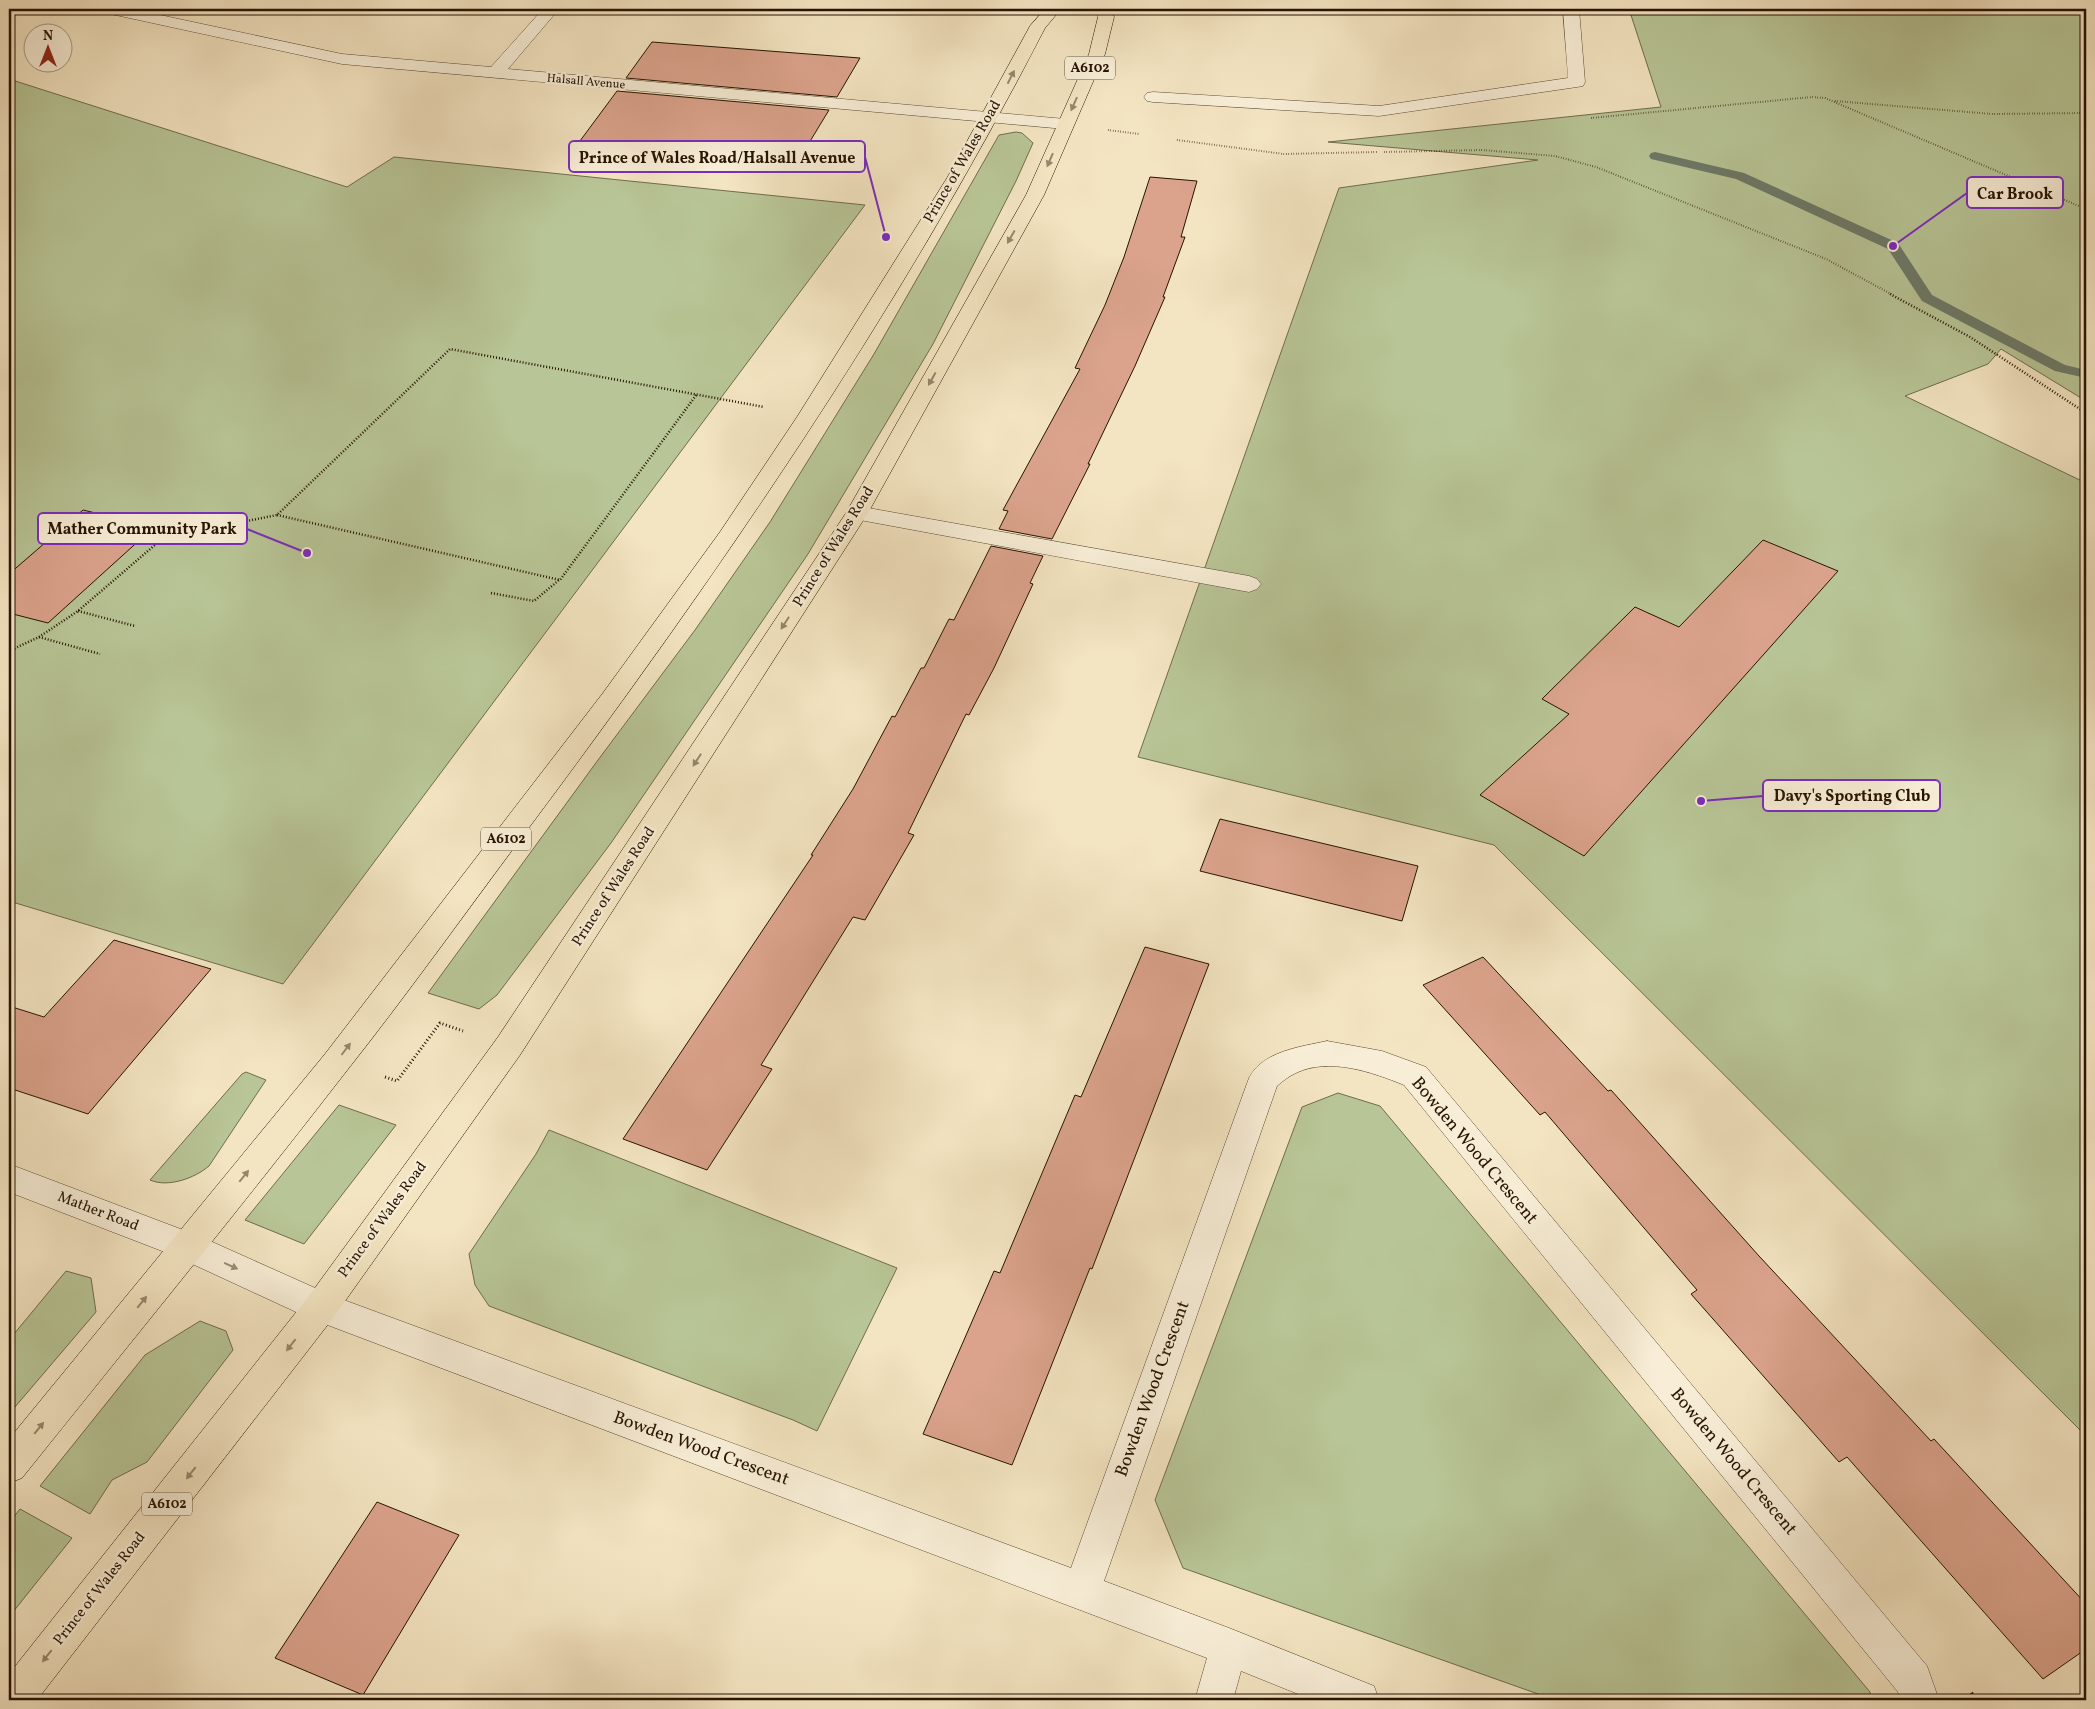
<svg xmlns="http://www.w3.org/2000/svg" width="2095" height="1709" font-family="Vollkorn,serif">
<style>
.green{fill:#b8c596;stroke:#6f6c4b}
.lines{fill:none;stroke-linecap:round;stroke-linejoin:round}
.stream{fill:#6d7a68;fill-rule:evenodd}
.building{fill:#dba38c;stroke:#261300}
.service-casing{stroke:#5a4830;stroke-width:1}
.minor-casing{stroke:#5a4830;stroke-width:1}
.trunk-casing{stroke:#261300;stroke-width:1}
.path-far3{stroke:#261300;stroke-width:2;stroke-dasharray:0.5 2;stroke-linecap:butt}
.path-far2{stroke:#261300;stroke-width:2.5;stroke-dasharray:1 2;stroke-linecap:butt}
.path-far1{stroke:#261300;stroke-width:3;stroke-dasharray:1 2.5;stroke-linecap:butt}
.path{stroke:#261300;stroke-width:4;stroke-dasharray:2 3;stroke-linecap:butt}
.service{fill:#f8eed7;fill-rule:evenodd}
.minor{fill:#f8eed7;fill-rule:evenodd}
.trunk{fill:#f4e5c2;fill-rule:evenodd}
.oneway{fill:#97866b}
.oneway2{fill:#9a8b76}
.labels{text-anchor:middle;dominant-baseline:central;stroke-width:4.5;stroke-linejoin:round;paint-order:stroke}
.far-street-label{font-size:12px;fill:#261300;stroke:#f8eed7}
.shield{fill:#f8eed7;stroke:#655540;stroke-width:1}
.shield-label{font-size:14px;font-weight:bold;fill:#261300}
.street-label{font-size:15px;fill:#261300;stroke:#f8eed7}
.near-street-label{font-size:18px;fill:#261300;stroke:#f8eed7}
.leader{fill:none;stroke:#7b2cbf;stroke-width:2}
.callout-dot{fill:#7b2cbf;stroke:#f8eed7;stroke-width:2}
.callout{fill:#f8eed7;stroke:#7b2cbf;stroke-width:2}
.callout-label{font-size:16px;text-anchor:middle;font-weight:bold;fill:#261300}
</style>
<rect width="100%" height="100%" fill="#f4e5c2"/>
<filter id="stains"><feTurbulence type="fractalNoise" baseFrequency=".004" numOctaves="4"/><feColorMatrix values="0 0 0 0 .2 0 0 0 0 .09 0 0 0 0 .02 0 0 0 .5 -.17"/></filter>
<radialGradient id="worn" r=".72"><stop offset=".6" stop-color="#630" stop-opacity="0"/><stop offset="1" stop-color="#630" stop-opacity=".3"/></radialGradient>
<g class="green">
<path d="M1629 9H2086V401L2001 349 1988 364 1905 396 2086 483V1436L1494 845 1138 757 1339 188 1538 160 1328 142 1661 107Z"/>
<path d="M9 79 347 187 394 157 865 205 283 984 9 901Z"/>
<path d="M1016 132 1022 133 1033 143 1016 181 933 344 808 554 611 843 497 995 479 1009 428 993 598 760 695 630 770 522 874 354 999 135Z"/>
<path d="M246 1072 266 1080 209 1166C195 1178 168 1188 150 1180L242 1074Z"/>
<path d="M1338 1093 1380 1106 1870 1692 1871 1700H1555L1183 1568 1155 1500 1302 1107Z"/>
<path d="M339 1105 396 1125 304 1244 245 1220Z"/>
<path d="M549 1130 897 1268 817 1431 793 1420 489 1306 475 1285 469 1254 536 1154Z"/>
<path d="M66 1271 91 1278 96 1312 9 1414V1340Z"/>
<path d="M200 1321 226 1331 233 1350 147 1462 112 1480 90 1514 40 1486 145 1355Z"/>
<path d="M20 1509 72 1538 9 1617V1523Z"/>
</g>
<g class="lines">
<path class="stream" d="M1655 152 1744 173 1898 243 1932 295 2065 365 2086 370V378L2055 371 1922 301 1888 249 1736 179 1651 159 1649 156 1651 153Z"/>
</g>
<g class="building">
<path d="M652 42 860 58 837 97 626 78Z"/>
<path d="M617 91 829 110 792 171 574 149Z"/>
<path d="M1150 177 1197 181 1181 237H1185L1163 297H1165L1135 366 1088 464H1090L1052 539 999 529 1008 511 1003 510 1080 369 1075 368 1105 305 1124 257Z"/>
<path d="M83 510 154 527 48 623 9 613V574Z"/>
<path d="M1763 540 1838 571 1584 856 1480 795 1569 714 1542 699 1635 607 1679 627Z"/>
<path d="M991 546 1043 556 1030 583 1033 584 994 668 969 715 966 714 908 833 914 835 865 920 853 917 761 1065 772 1069 707 1170 623 1139 813 855H811L853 789 892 716 895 717 921 668H924L949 619 954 620Z"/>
<path d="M1220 819 1418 866 1402 921 1200 871Z"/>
<path d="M114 940 211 969 88 1114 9 1088V1006L44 1017Z"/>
<path d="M1145 947 1209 964 1092 1269 1090 1268 1012 1465 923 1434 994 1271 1000 1273 1075 1095 1081 1097Z"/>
<path d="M1483 957 1608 1091 1611 1090 1759 1256 1931 1441 1934 1439 2086 1604V1649L2043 1679 1847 1457 1839 1462 1691 1294 1697 1290 1545 1112 1540 1115 1423 985Z"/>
<path d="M377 1502 459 1535 363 1695 275 1658Z"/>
</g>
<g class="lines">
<g class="service-casing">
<g id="service">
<path d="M1563 9H1579L1585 82 1583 86 1577 87 1379 116 1153 102 1147 101 1144 97 1147 93 1153 92 1379 106 1568 78Z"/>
<path d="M857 506 1249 576 1257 579 1261 584 1257 589 1249 592 849 518 846 513 849 508Z"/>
</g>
</g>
<g class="minor-casing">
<g id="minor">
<path d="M103 9H132L342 54 491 67 543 9H559L508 69 1065 119 1071 120 1074 124 1071 128 1065 129 342 64 111 14 105 12Z"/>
<path d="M1327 1041 1382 1051 1426 1067 1927 1666 1939 1700H1901L1898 1692 1404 1085C1372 1072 1329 1057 1296 1073 1289 1076 1283 1081 1277 1086L1104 1581 1229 1628 1374 1686 1379 1700H1313L1241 1671 1233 1700H1195L1207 1658 309 1318 175 1256 9 1192V1164L199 1236 333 1296 1071 1568 1249 1078C1263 1051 1300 1047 1327 1041Z"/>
</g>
</g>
<g class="trunk-casing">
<g id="trunk">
<path d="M1045 9H1061L1045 28C898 314 715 579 522 837 463 916 406 996 345 1073 239 1210 130 1343 22 1478L9 1483V1439L325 1054 603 693 720 532 797 417 947 178 1030 26Z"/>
<path d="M1095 9H1111L1114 17 1105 54 1044 195 868 513 520 1055 333 1318 37 1700H9V1674L309 1296 498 1037 846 513 1026 195 1089 54 1098 17Z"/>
</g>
</g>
<g class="path-far3">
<path d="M1835 101 1992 114 2086 113"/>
<path d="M1591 118 1812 97 1825 98 2086 209"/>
<path d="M1108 130 1139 134"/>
<path d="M1177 140 1284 154 1377 152"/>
<path d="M1384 152 1482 150 1555 156 1596 167 1826 259 1893 295"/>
</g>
<g class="path-far2">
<path d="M1890 294 1970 337 2086 413"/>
<path d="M277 515 560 580 697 394"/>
<path d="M194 532 227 540"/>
<path d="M491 593 534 601 559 580"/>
<path d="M78 611 135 626"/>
<path d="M39 637 100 654"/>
<path d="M9 651 39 637 78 611 156 544 192 532 277 515 450 349 764 407"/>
</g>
<path class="path-far1" d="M385 1077 397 1081 440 1023 463 1031"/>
<path class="path" d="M1971 1693 1977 1700"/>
<use href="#service" class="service"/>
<use href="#minor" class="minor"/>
<use href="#trunk" class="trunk"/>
</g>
<defs><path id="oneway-solid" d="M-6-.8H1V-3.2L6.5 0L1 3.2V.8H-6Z" transform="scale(1.25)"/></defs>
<g class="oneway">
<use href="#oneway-solid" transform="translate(1011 77) rotate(-63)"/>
<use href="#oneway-solid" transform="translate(1074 104) rotate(114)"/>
<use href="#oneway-solid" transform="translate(1050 160) rotate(113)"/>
<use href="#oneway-solid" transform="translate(1011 237) rotate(119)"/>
<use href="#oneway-solid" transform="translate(932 379) rotate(119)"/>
<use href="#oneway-solid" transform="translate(785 623) rotate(123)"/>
<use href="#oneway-solid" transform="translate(697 760) rotate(123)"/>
<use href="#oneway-solid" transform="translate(346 1049) rotate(-53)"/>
<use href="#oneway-solid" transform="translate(244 1176) rotate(-51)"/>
<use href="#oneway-solid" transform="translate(142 1302) rotate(-51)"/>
<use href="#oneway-solid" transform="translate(291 1345) rotate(128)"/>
<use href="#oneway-solid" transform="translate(39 1428) rotate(-51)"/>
<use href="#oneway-solid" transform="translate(191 1473) rotate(128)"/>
<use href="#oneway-solid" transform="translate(47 1656) rotate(128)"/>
</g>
<use class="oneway2" href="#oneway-solid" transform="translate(231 1266) rotate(24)"/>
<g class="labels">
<g class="far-street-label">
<text transform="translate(586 82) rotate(5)">Halsall Avenue</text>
</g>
<g class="shield">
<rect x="1065" y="56.5" width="50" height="23" rx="4"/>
<rect x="481" y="827.5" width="50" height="23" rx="4"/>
<rect x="142" y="1492.5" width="50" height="23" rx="4"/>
</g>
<g class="shield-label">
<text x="1090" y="68">A6102</text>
<text x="506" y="839">A6102</text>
<text x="167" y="1504">A6102</text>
</g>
<g class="street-label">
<text transform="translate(963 162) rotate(-60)">Prince of Wales Road</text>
<text transform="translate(834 547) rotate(-58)">Prince of Wales Road</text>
<text transform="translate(614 887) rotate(-57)">Prince of Wales Road</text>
<text transform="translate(98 1212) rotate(21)">Mather Road</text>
<text transform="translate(383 1220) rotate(-54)">Prince of Wales Road</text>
<text transform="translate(100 1589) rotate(-52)">Prince of Wales Road</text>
</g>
<g class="near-street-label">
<text transform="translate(1474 1151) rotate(50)">Bowden Wood Crescent</text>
<text transform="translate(1153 1389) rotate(-70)">Bowden Wood Crescent</text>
<text transform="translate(701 1449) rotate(20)">Bowden Wood Crescent</text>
<text transform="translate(1733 1462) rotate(50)">Bowden Wood Crescent</text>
</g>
</g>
<path class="leader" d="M886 237L865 157M1893 246L1967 193M307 553L247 529M1701 801L1763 796"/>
<g class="callout-dot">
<circle cx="886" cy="237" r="5"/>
<circle cx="1893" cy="246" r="5"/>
<circle cx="307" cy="553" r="5"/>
<circle cx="1701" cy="801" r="5"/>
</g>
<g class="callout">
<rect x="569" y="141" width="296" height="31" rx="5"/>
<rect x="1967" y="177" width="96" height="31" rx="5"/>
<rect x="38" y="513" width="209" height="31" rx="5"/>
<rect x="1763" y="780" width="177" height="31" rx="5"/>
</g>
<g class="callout-label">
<text x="717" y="163">Prince of Wales Road/Halsall Avenue</text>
<text x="2015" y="199">Car Brook</text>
<text x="142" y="534">Mather Community Park</text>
<text x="1852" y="801">Davy's Sporting Club</text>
</g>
<rect width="2095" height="1709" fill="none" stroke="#f4e5c2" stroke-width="30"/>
<rect x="10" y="10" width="2075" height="1689" fill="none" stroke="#261300" stroke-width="2.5"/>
<rect x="15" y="15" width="2065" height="1679" fill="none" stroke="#261300"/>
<g transform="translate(48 48)"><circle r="24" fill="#f8eed7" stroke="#a49681"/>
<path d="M0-4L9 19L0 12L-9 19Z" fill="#8f2418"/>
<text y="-8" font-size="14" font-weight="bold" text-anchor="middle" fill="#261300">N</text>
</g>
<rect width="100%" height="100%" filter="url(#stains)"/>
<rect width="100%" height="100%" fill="url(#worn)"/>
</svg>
